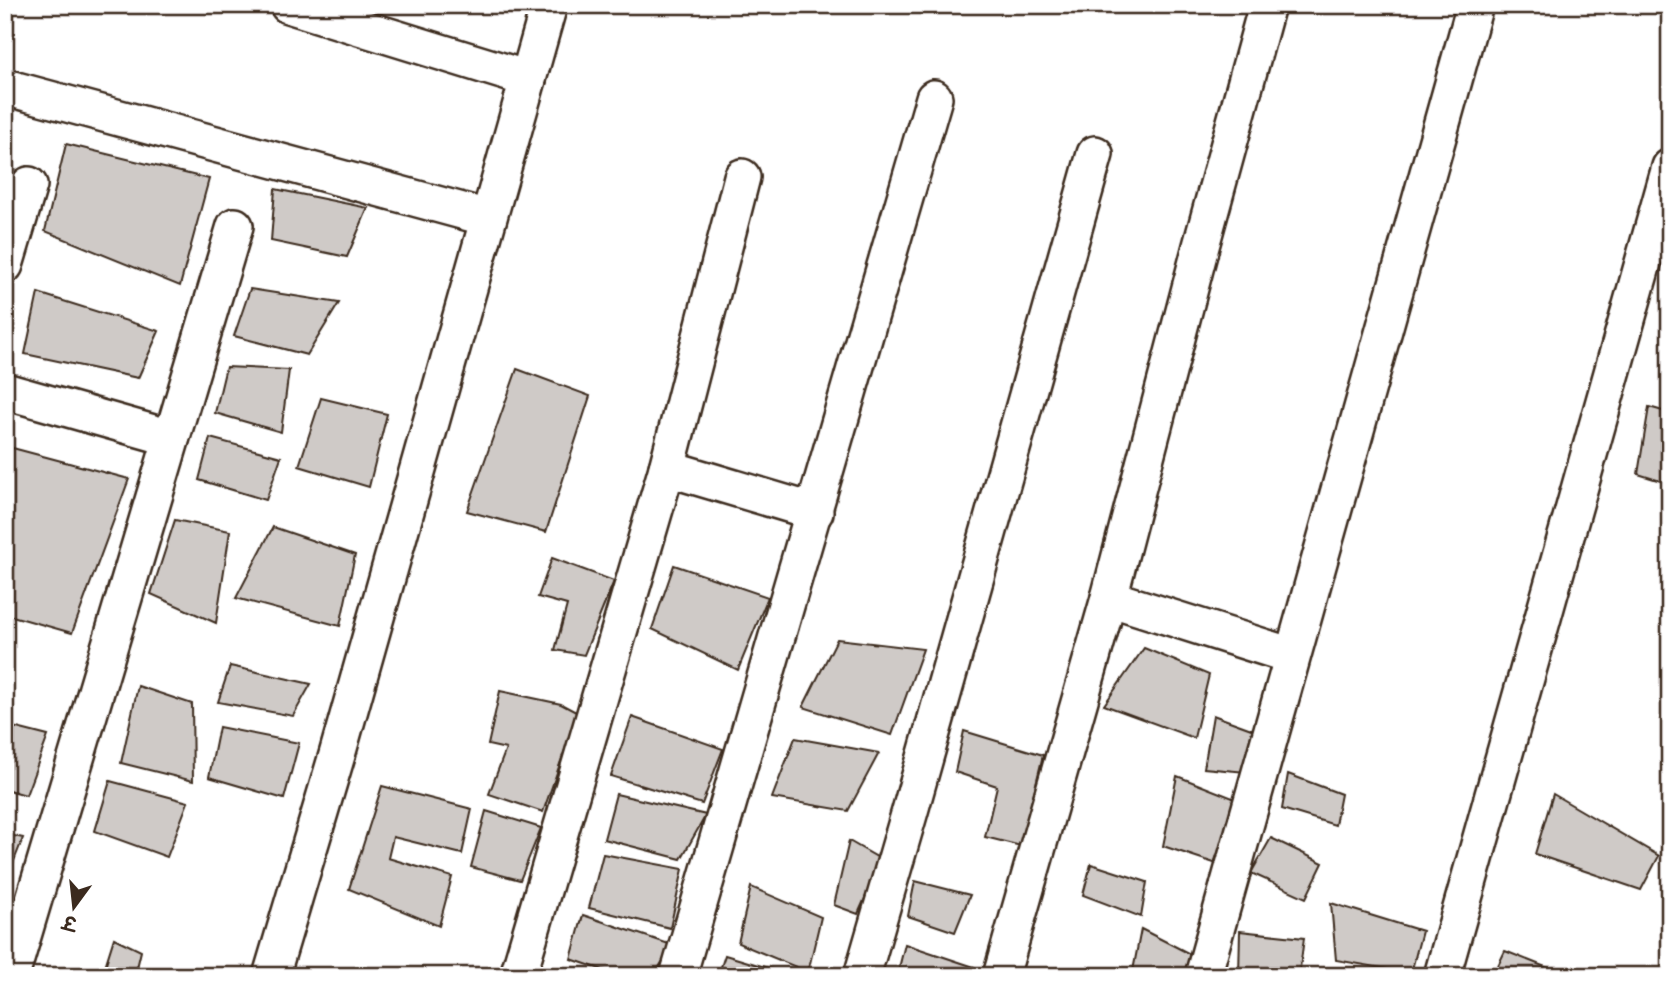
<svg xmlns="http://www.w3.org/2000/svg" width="1675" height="981" font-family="Mali,'Playpen Sans Deva',sans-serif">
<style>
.building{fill:#cfcac7;stroke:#3b2a1e;stroke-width:2}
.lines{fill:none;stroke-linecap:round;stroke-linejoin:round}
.minor-casing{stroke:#3b2a1e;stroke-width:40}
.minor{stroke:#fff;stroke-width:35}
</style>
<rect width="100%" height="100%" fill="#fff"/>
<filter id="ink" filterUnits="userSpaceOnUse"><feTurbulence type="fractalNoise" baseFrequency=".0143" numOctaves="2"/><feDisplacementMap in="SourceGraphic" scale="14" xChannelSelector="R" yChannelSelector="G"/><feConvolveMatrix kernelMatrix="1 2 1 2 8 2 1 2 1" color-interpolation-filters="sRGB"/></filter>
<g filter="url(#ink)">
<g class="building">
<path d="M66 144 209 179 180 286 45 231Z"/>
<path d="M275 189 368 208 347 257 271 241Z"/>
<path d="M250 289 339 303 307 355 234 336Z"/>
<path d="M38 293 159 331 138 378 25 354Z"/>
<path d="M226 367 289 370 281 432 215 413Z"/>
<path d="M517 369 590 396 546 532 467 511Z"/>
<path d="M321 398 387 414 369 487 299 466Z"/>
<path d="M1649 407 1670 413V484L1638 474Z"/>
<path d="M210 438 281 457 266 500 199 480Z"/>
<path d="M5 446 129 479 72 633 5 614Z"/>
<path d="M175 520 230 531 216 623 151 594Z"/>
<path d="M273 527 355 555 340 626 236 598Z"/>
<path d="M552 558 614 581 584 655 555 650 567 605 538 597Z"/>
<path d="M674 565 768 597 738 670 652 629Z"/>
<path d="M837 639 923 649 892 735 803 707Z"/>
<path d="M1144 648 1209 675 1194 738 1104 705Z"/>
<path d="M230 666 311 684 293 716 218 702Z"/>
<path d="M138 686 192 704 193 781 121 763Z"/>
<path d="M500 691 561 704 578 713 543 812 489 794 506 749 488 745Z"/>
<path d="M1213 715 1254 730 1246 772 1204 768Z"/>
<path d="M632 717 723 749 702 804 611 776Z"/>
<path d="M5 725 48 736 26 795 5 789Z"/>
<path d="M219 727 299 743 284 799 209 777Z"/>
<path d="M964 731 1043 755 1021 846 985 837 997 786 955 772Z"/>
<path d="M795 738 879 753 848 811 772 798Z"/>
<path d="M1288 774 1341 794 1335 825 1282 809Z"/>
<path d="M1177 776 1238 800 1214 863 1163 846Z"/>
<path d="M110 781 188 802 167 857 95 831Z"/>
<path d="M382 786 472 809 462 854 393 837 388 858 452 877 439 926 349 889Z"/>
<path d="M616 794 706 815 681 859 604 839Z"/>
<path d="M1553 794 1659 856 1641 890 1535 854Z"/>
<path d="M486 811 541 828 520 880 471 867Z"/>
<path d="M5 834 23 838 8 876 5 875Z"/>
<path d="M1271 838 1323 863 1306 898 1251 873Z"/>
<path d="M849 841 882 860 858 914 834 905Z"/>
<path d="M603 854 683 869 670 928 589 908Z"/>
<path d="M1091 864 1147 882 1141 917 1083 895Z"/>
<path d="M915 881 970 895 955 932 908 916Z"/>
<path d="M751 887 821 917 808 972 738 943Z"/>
<path d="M1331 903 1422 931 1411 973 1336 960Z"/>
<path d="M583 915 672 945 654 976H621L571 959Z"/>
<path d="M1141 929 1192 955 1181 976H1132Z"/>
<path d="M1240 931 1304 938 1299 976H1239Z"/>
<path d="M114 938 141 951 135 976H102Z"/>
<path d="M905 944 974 967 972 976H897Z"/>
<path d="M1505 951 1568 976H1493Z"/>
<path d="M725 955 795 976H718Z"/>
</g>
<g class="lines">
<g class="minor-casing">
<g id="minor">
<path d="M288 5 528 79"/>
<path d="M5 87 488 218"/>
<path d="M5 265 29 185"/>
<path d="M5 391 171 438"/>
<path d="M667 468 815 512"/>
<path d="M1109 598 1292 656"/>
<path d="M11 976 235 226"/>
<path d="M271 976 337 755 549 5"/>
<path d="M518 976 667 468 742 177"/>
<path d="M678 976 934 98"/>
<path d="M862 976 910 811 1095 154"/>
<path d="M1001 976 1109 598 1201 246 1267 5"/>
<path d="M1203 976 1475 5"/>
<path d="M1442 976 1670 167"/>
</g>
</g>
<use href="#minor" class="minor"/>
</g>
</g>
<rect width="1675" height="981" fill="none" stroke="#fff" stroke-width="28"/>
<rect x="14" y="14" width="1647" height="953" fill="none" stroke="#3b2a1e" stroke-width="2.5" filter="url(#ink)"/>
<g transform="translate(74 907) rotate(195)" stroke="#ffffff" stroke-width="5" paint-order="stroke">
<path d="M0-5L12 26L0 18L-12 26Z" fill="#3b2a1e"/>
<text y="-10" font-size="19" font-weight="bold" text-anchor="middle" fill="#3b2a1e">उ</text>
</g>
</svg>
